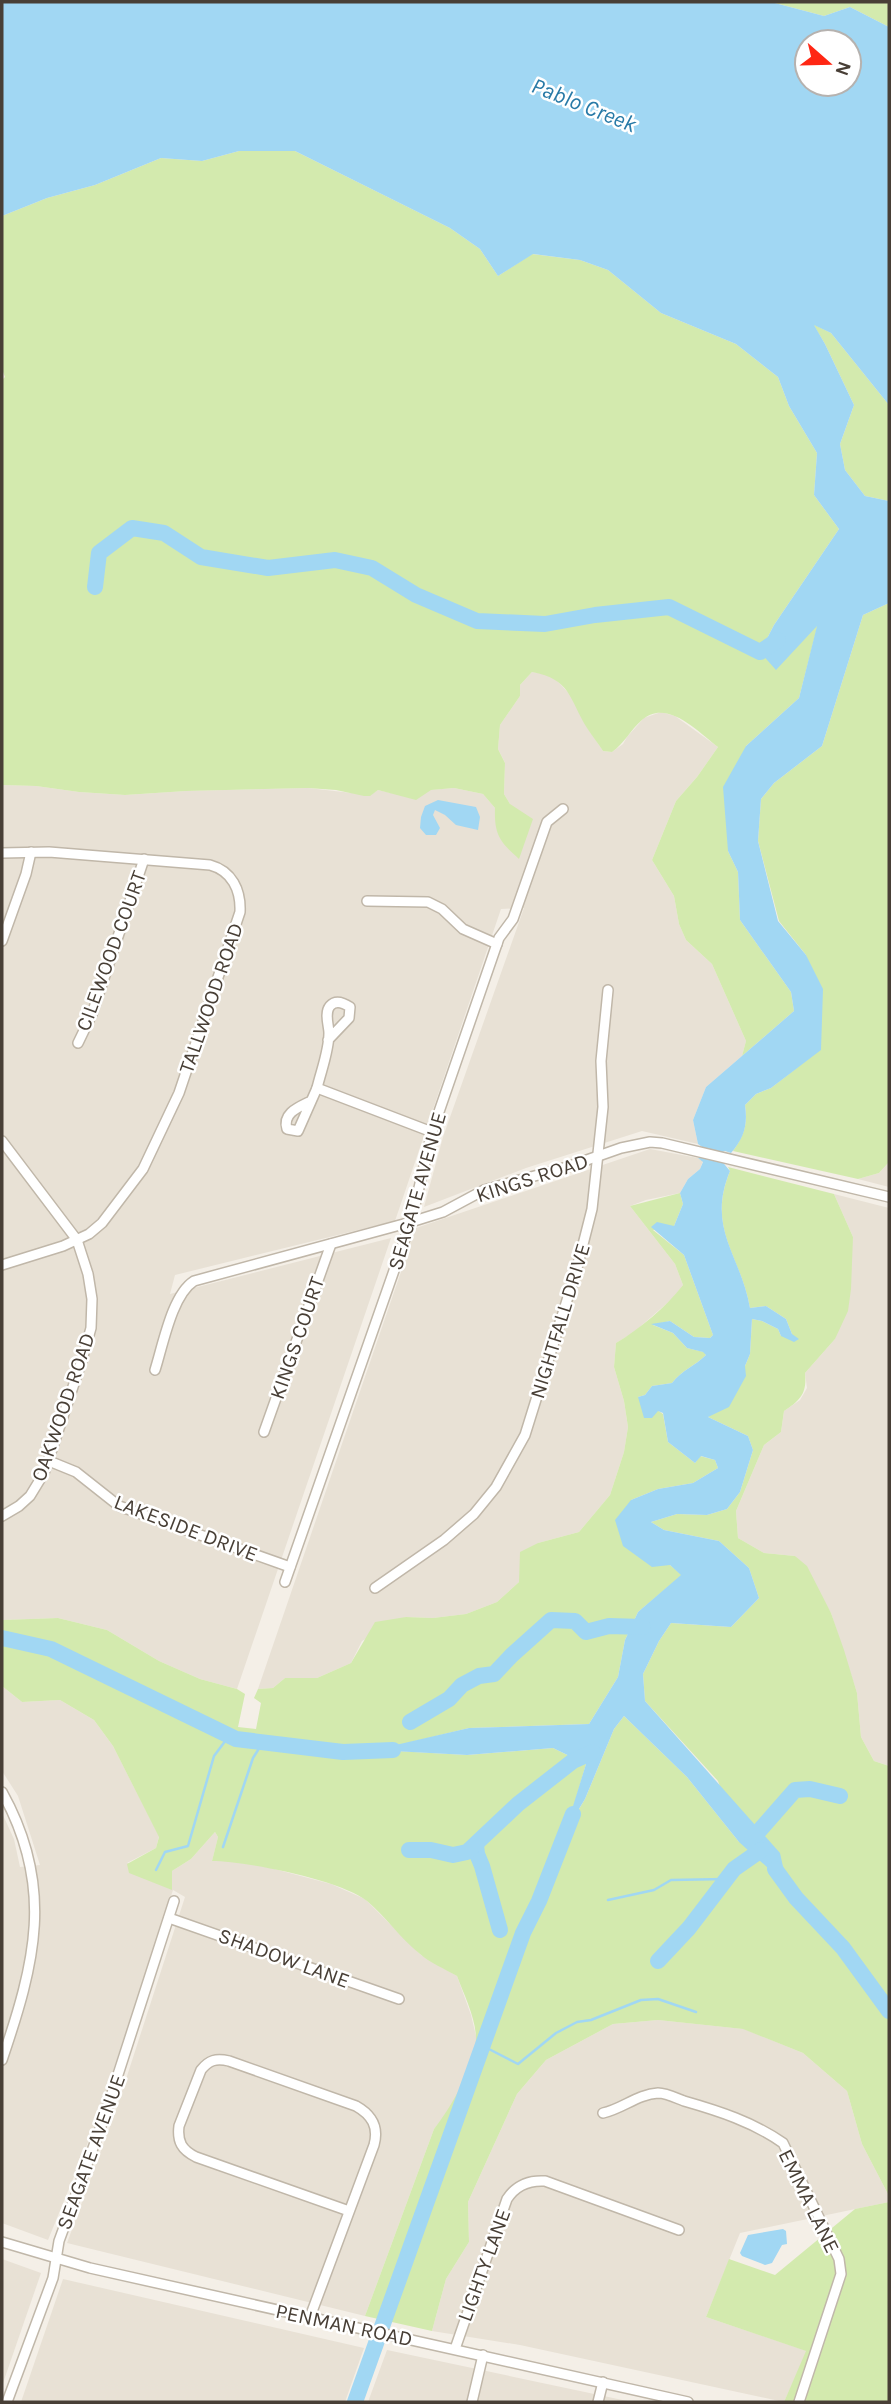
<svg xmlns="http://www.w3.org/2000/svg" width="891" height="2404" font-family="Karla,sans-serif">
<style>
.residential{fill:#e8e1d5}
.green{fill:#d3eaae}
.water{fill:#a1d7f3;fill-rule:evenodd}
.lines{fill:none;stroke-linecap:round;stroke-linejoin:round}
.stream{stroke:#a1d7f3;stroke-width:2.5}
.river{stroke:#a1d7f3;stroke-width:16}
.minor-casing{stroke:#c0b7a9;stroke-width:12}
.minor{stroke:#fff;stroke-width:9}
.labels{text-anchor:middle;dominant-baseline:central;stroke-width:5;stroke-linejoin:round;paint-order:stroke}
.street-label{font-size:21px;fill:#483f36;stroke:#fff}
.water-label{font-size:23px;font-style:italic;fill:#287aa7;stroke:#fff}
</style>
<rect width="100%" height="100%" fill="#f4efe7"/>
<g class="residential">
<path d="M532 672 552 675 573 698 587 727 603 751 612 752 623 744 627 737 644 718 661 712 675 716 718 747 697 777 676 801 652 860 674 896 679 924 686 940 712 964 746 1041 742 1056 706 1087 693 1120 698 1144 642 1131 526 1168 424 1207 443 1137 524 908 501 909 395 1221 175 1275 170 1294 391 1238 237 1689 200 1679 159 1661 107 1630 58 1618 2 1620V785L36 786 79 792 125 795 186 791 308 788 370 795 378 790 391 793 454 788 483 794 495 808 510 804 504 794 505 763 498 749 500 725 520 696V685Z"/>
<path d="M650 1149 698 1158 703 1161 700 1169 688 1179 680 1193 646 1200 630 1206 675 1264 683 1285 673 1298 634 1332 616 1343 614 1367 624 1401 628 1427 624 1452 610 1495 579 1532 538 1543 519 1582 497 1602 466 1614 433 1618 406 1617 362 1641 351 1663 317 1678H285L273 1688 258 1689 416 1228Z"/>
<path d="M889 1162V1187L858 1179 879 1173Z"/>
<path d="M834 1194 889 1208V1766L874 1761 861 1737 857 1693 831 1613 795 1556 764 1553 738 1538 736 1511 764 1445 781 1432 784 1411 800 1400 807 1388 805 1373 835 1339 853 1237Z"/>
<path d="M2 1686 22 1702 60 1700 94 1720 113 1746 159 1836 156 1848 127 1863 172 1871 191 1859 215 1832 218 1837 212 1861H232L267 1867 331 1884 365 1899 421 1955 457 1976 471 2015 477 2040 464 2080 451 2108 434 2129 365 2316 67 2243 116 2110 185 1897 173 1890 95 2125 48 2240 2 2223V1813L14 1839 20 1867 40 1865 18 1796 2 1771Z"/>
<path d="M658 2020 744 2029 803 2053 847 2091 862 2144 889 2196V2202L740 2233 706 2317 807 2351 784 2402 520 2345 432 2331 446 2279 469 2242 468 2202 517 2094 546 2060 613 2024Z"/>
<path d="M2 2259 41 2273 2 2386Z"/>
<path d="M63 2279 364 2348 345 2402H21Z"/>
<path d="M387 2350 632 2402H368Z"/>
</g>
<g class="green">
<path d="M771 2H889V27L850 7 824 16Z"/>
<path d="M239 151H295L450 228 480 249 498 276 532 254 580 260 608 270 661 313 736 344 778 377 789 406 817 453 814 495 839 529 774 625 760 652 818 624 799 698 746 746 728 851 738 872 740 920 791 992 794 1011 742 1056 746 1041 712 964 686 940 679 924 674 896 652 860 676 801 697 777 718 747C698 732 667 698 642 720 630 730 625 743 612 752L603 751C598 743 592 736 587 728 569 699 571 679 532 672L520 685V696L500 725 498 749 505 763 504 794 510 804 533 819 519 859C500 842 494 835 495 808L483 794 454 788 431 790 416 800 378 790 370 796H364L336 790 308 788 186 791 125 795 79 792 36 786 2 785V380L5 377 2 369V216L47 198 95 185 161 158 202 161Z"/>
<path d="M813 324 831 333 889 405V501L865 496 845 470 840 444 854 405 825 344Z"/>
<path d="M889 603V1162L879 1173 858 1179 733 1151C744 1136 748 1124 745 1105L756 1094 771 1088 821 1049 806 955 779 921 758 841 761 799 774 783 822 746 863 615Z"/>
<path d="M728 1167 834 1194 853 1237 851 1289 848 1311 835 1339 805 1373C807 1393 801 1400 784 1411L781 1432 764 1445 736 1511 738 1538 764 1553 795 1556 807 1566 831 1613 844 1650 857 1693 861 1737 874 1761 889 1766V2196L862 2144 847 2091 803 2053 743 2029 658 2020 613 2024 546 2060 517 2094 468 2202 469 2242 446 2279 432 2331 365 2316 434 2129C450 2109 476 2065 476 2039 476 2018 464 1995 457 1976 445 1969 430 1963 420 1954 400 1938 386 1917 367 1901 341 1880 245 1861 212 1861L218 1837 215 1832 191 1859 172 1871V1890L129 1873 127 1864 156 1848 159 1837 113 1746 94 1720 60 1700 22 1702 2 1686V1620L58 1618 107 1630 159 1661 200 1679 237 1689 245 1694 238 1727 256 1729 261 1703 254 1698 258 1689 273 1688 285 1678H317L351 1663 375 1622 406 1617 433 1618 466 1614 497 1602 519 1582 520 1552 538 1543 579 1532 610 1495 624 1452 628 1427 624 1401 614 1367 616 1343C641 1328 665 1308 683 1285L675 1264 630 1206 680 1193 683 1204 674 1226 653 1230 684 1255 713 1335 710 1338 694 1337 670 1321 653 1325 673 1333 687 1348 704 1352 706 1355C695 1366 682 1370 672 1383L652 1386 645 1395 638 1397 663 1414 668 1442 695 1463 700 1456 715 1460 718 1468 693 1483 658 1489 631 1500 670 1565 682 1575 638 1612 625 1640 618 1677 589 1724 469 1728 378 1750 467 1755 553 1748 586 1764 567 1829 585 1799 614 1729 624 1716 687 1777 739 1842 718 1781 645 1701 643 1674 659 1641 671 1623 731 1627 759 1598 749 1568 719 1541 664 1530 651 1522 677 1514 707 1515 727 1509 740 1492 753 1450 748 1436 708 1417 745 1366 750 1354 752 1319 762 1321 778 1329 781 1336 792 1334 786 1319 766 1306 750 1308C741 1256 706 1229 730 1171Z"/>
<path d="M889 2202V2402H784L806 2351 706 2317 729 2259 775 2275 855 2209Z"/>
</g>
<g class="water">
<path d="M2 2H771L824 16 850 7 889 27V405L831 333 814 325 825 344 854 405 840 444 845 470 865 496 889 501V603L863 615 822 746 774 783 761 799 758 841 778 921 806 955 823 989 821 1050 771 1088 756 1094 745 1105C748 1125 744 1138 731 1153L725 1151 722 1152 720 1159 730 1171C706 1229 741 1255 750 1308L766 1306 786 1319 792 1334 799 1339 794 1342 781 1336 778 1329 762 1321 752 1319 750 1354 745 1366 746 1376 729 1407 708 1417 748 1436 753 1450 740 1492 727 1509 707 1515 677 1514 651 1522 664 1530 719 1541 749 1568 759 1598 731 1627 671 1623 659 1641 643 1674 645 1701 780 1853 787 1885 739 1842 687 1777 624 1716 614 1729 585 1799 565 1832 586 1764 553 1748 467 1755 374 1750 469 1728 589 1724 618 1677 625 1640 638 1612 681 1575 670 1565 652 1567 623 1546 615 1520 631 1500 658 1489 693 1483 718 1468 715 1460 701 1456 695 1463 668 1442 663 1413 658 1411 652 1418H644L638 1397 645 1395 652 1386 672 1383C682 1370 695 1366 706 1355L703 1352 687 1348 673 1333 651 1324 670 1321 694 1337 710 1338 713 1335 684 1255 651 1227 657 1222 674 1226 683 1204 680 1193 688 1179 700 1169 703 1162 698 1158 703 1156 705 1149 698 1144 693 1120 706 1087 794 1011 791 992 740 920 738 872 728 851 723 787 746 746 799 698 817 626 776 670 760 652 774 625 839 529 814 495 817 453 789 406 778 377 736 344 661 313 608 270 580 260 533 254 498 276 480 249 450 228 295 151H239L202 161 161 158 95 185 47 198 2 216ZM807 42H849V84H807Z"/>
<path d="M438 800 476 807 480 817 478 830 456 825 445 815 435 810 433 815 440 828 436 835H426L420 828 421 817 425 806Z"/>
<path d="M783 2229 786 2231 787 2244 782 2245 772 2263 765 2265 742 2256 740 2253 748 2235Z"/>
</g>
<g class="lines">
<g class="stream">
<path d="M223 1847 253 1758 263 1742"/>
<path d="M156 1870 165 1852 188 1846 214 1756 229 1736"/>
<path d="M608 1900 654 1890 671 1880 726 1879"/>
<path d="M483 2046 518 2064 556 2033 577 2022 591 2020 641 2000 658 1999 696 2012"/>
</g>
<g class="river">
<path d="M95 587 99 553 132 528 164 533 201 557 268 568 335 560 372 568 416 595 477 621 545 624 595 615 669 607 760 652 778 640"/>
<path d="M2 1638 51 1649 236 1739 343 1752 393 1750"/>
<path d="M410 1722 449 1699 462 1685 479 1676 494 1674 512 1655 551 1620 575 1621 586 1632 609 1626 643 1627"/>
<path d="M752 1839 795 1790 810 1789 840 1796"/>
<path d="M476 1845 477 1854 482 1866 500 1930"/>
<path d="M409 1850H431L453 1855 467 1852 518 1804 573 1761 593 1752"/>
<path d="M775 1869 796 1898 843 1948 889 2011"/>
<path d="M658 1961 689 1928 734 1869 761 1850"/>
<path d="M355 2402 523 1933 539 1901 573 1814"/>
</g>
<g class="minor-casing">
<g id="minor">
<path d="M2 853 49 852 210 865C232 871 241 890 240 912L179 1093 143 1169 102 1223 89 1234 63 1246 2 1265"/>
<path d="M367 901 428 902 442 909 463 929 497 944"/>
<path d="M2 941 26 874 31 852"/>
<path d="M328 1040 349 1018 350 1007C344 1003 336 999 330 1006 324 1013 329 1026 329 1033 329 1051 321 1071 317 1088L432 1132"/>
<path d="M78 1043 92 1014 144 859"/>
<path d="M311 1101C299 1107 282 1113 287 1129L298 1131 317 1088"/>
<path d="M2 1141 77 1240 88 1274 92 1299 91 1328 82 1360 44 1473 30 1496 19 1506 2 1516"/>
<path d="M155 1370C163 1345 172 1295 194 1281L411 1222 443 1212 484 1190 567 1167 621 1148 650 1142 662 1143 889 1197"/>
<path d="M264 1432 331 1244"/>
<path d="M49 1461 76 1472 119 1506 290 1567"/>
<path d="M285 1582 411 1222 432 1132 499 938 513 919 547 822 563 809"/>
<path d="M375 1588 444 1540 474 1514 496 1487 525 1435 577 1268 592 1209 603 1107 601 1061 608 990"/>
<path d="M2 1792C55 1887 35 1963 2 2060"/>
<path d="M169 1918 399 1999"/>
<path d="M603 2113C622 2109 638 2094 658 2093 666 2093 676 2098 684 2101 719 2111 753 2122 783 2143L839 2259 841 2274 799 2402"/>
<path d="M2 2242 90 2268 688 2402"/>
<path d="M310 2317 374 2145C379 2127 372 2115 356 2106L229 2061C216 2058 209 2060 201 2070L179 2126C177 2142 182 2150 196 2157L349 2211"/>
<path d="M455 2349 507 2199C516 2185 529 2180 545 2181L679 2230"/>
<path d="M7 2402 53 2278 59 2241 104 2118 174 1901"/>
<path d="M472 2402 483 2355"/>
<path d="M598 2402 603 2382"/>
</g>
</g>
<use href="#minor" class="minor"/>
</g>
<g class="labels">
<g class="street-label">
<text transform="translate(111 951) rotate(-70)">CILEWOOD COURT</text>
<text transform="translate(211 998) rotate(-71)">TALLWOOD ROAD</text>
<text transform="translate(532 1178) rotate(-18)">KINGS ROAD</text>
<text transform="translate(417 1191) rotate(-74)">SEAGATE AVENUE</text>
<text transform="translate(560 1321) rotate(-73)">NIGHTFALL DRIVE</text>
<text transform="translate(297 1338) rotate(-71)">KINGS COURT</text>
<text transform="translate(63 1407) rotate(-71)">OAKWOOD ROAD</text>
<text transform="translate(186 1528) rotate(21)">LAKESIDE DRIVE</text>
<text transform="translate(284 1958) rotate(20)">SHADOW LANE</text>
<text transform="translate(91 2152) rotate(-70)">SEAGATE AVENUE</text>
<text transform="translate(809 2201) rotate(64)">EMMA LANE</text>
<text transform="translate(484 2265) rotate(-70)">LIGHTY LANE</text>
<text transform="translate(344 2325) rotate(12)">PENMAN ROAD</text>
</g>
<g class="water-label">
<text transform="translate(584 105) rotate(22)">Pablo Creek</text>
</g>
</g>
<rect width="891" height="2404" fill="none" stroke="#483f36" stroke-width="7"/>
<g transform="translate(828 63) rotate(110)"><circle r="33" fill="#ffffff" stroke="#b6b2af" stroke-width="2"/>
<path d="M0-5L12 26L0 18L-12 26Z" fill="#ff2714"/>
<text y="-10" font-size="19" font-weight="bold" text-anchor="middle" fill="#483f36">N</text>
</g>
</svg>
